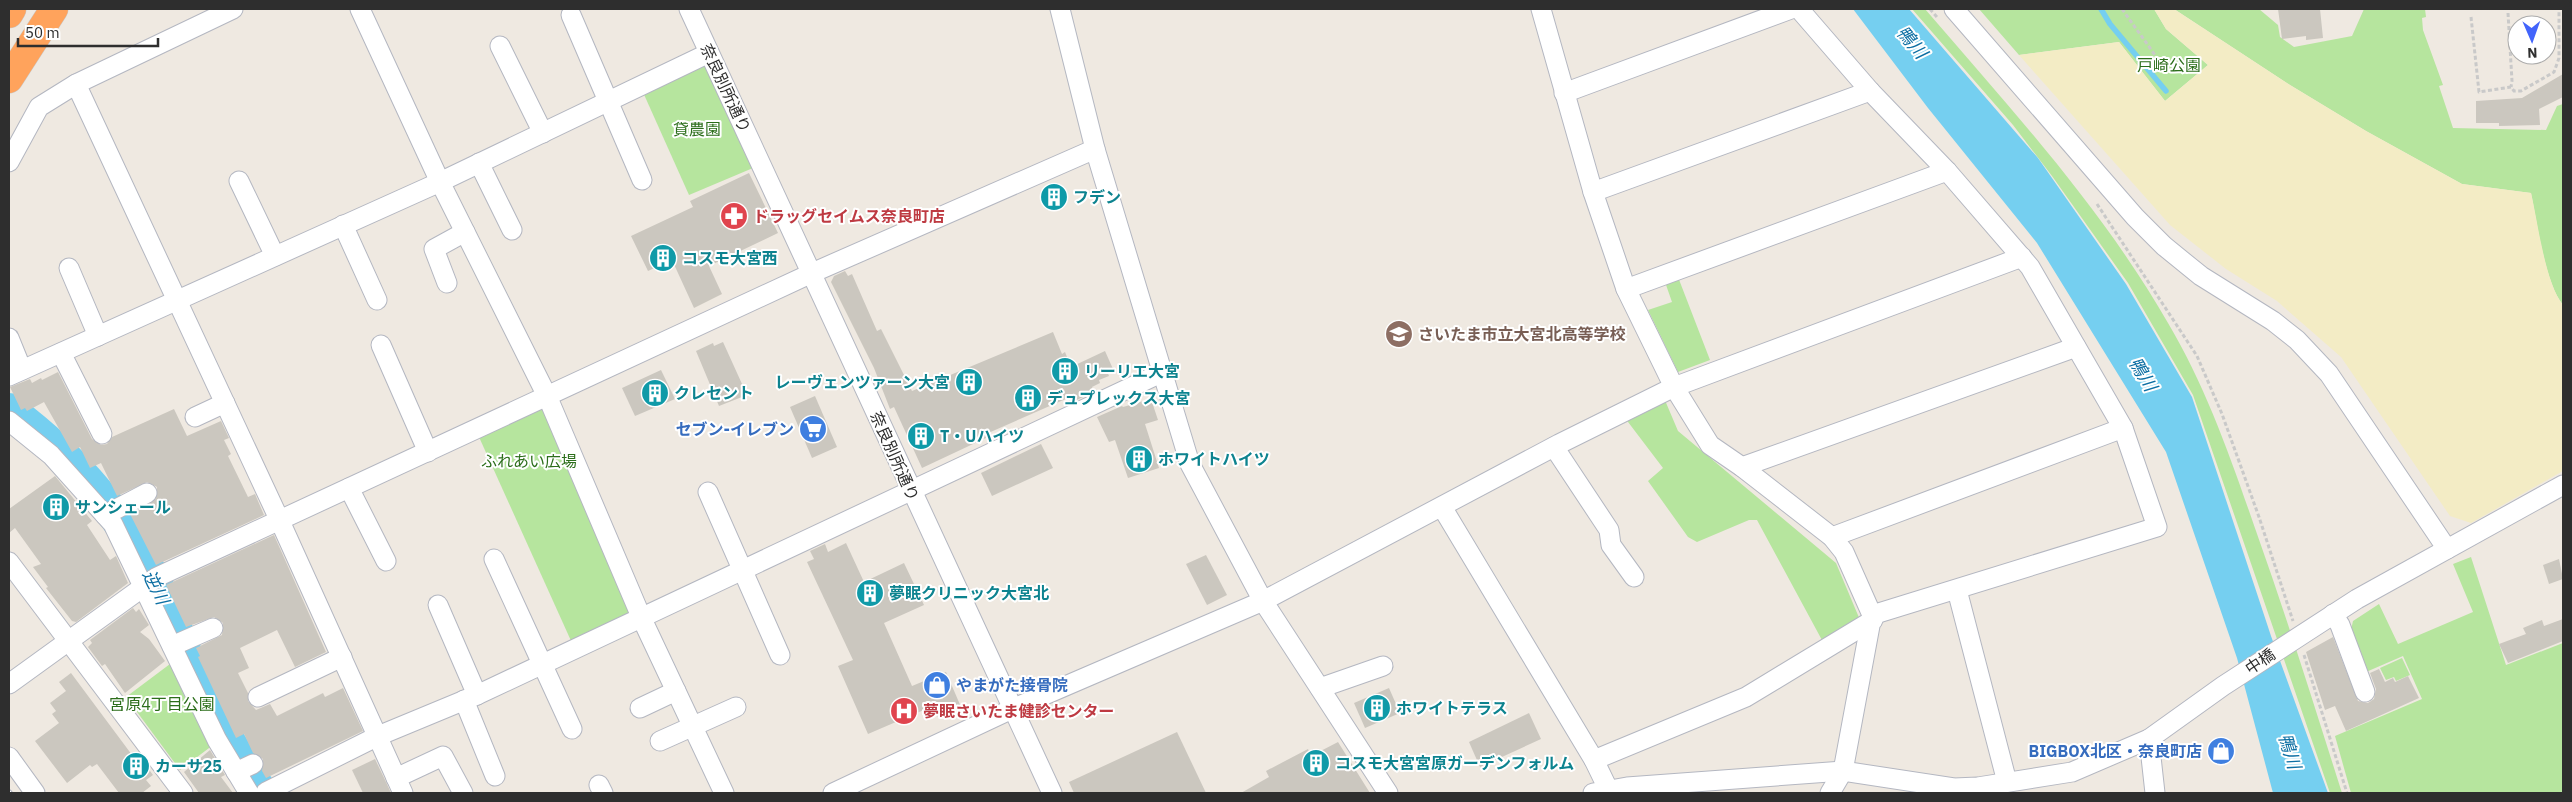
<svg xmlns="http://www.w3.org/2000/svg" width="2572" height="802" font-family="'IBM Plex Sans','Noto Sans JP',sans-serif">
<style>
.green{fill:#b6e59e}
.sand{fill:#f3ecc5}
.water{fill:#75cff0}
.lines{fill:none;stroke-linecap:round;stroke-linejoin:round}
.stream{stroke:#75cff0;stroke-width:5.5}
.river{stroke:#75cff0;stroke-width:34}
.building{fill:#cbc7bf}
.minor-casing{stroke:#b4b7c1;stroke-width:21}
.highway-casing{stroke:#c9c9c9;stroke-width:29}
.path{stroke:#c9c9c9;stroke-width:3;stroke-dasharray:4 2.5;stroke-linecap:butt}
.minor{stroke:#fff;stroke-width:19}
.highway{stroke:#ffa35c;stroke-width:28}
.rail-casing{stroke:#a3a6b8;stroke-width:5.5}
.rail{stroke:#fff;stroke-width:4;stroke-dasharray:11;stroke-linecap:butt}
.labels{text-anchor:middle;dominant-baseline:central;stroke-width:4;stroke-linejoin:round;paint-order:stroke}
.park-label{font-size:16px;fill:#2c6e1b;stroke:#fff}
.street-label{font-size:16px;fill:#2e2e2e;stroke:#fff}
.culture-label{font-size:16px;font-weight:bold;fill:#0d838f;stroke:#fff;text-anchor:start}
.health-label{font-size:16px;font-weight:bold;fill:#be3a42;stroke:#fff;text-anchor:start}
.education-label{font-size:16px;font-weight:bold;fill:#785e54;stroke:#fff;text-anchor:start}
.shop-label{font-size:16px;font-weight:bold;fill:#366cbe;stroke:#fff;text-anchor:end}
.water-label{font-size:18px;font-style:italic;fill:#0d6fa3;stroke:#fff}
</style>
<rect width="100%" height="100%" fill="#efe9e1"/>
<g class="green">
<path d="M1912 9H1925C2011 109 2102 208 2168 323 2207 389 2231 459 2256 531 2287 618 2314 705 2342 793H2330L2193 395 2128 283 2052 176 2013 125Z"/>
<path d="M1979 9H2154L2166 29 2208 65 2165 101 2119 42 2019 55Z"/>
<path d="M2174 9H2259L2278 25 2280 37 2294 47 2352 36 2364 9H2425L2426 17 2422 18 2423 30 2443 85 2439 86 2453 128 2546 130 2557 106 2563 104V305C2545 283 2537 222 2531 193L2462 184 2366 131 2290 85Z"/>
<path d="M696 63 706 66 753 168 689 195 642 90Z"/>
<path d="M1678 277 1710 360 1678 372 1648 310 1672 302 1665 282Z"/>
<path d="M1664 398 1678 431 1836 563 1860 620 1823 642 1757 520H1749L1697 542 1688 537 1648 481 1663 468 1625 418Z"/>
<path d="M543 407 636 613 572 643 479 437Z"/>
<path d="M2471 557 2506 665 2563 643V793H2351L2335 736 2422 699 2403 656 2366 672 2351 630 2353 621 2379 604 2398 644 2473 612 2453 564Z"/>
<path d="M2402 658 2410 675 2396 681 2394 677 2386 680 2380 668Z"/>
<path d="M170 664 185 697 213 745 180 770 126 697Z"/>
</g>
<path class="sand" d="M2154 9H2174L2290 85 2366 131 2462 184 2531 193C2538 222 2545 283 2563 305V471L2471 523 2450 516 2341 357 2277 301 2226 269 2170 225 2019 55 2119 42 2165 101 2208 65 2166 29Z"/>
<path class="water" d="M1853 9H1909L2038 158 2126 284 2192 397 2271 636 2328 793H2273L2237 658 2166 452 2037 243 1928 108Z"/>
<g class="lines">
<path class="stream" d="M2101 9 2110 24 2166 91"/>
<path class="river" d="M9 410C77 461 124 516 160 593 177 630 190 669 208 705 223 735 243 764 261 793"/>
</g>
<g class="building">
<path d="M2278 9H2320L2323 38 2306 40V36L2282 39Z"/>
<path d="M2563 74V97L2539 109 2540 125 2499 126V123H2476V101L2522 98Z"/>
<path d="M749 173 778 233 709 266 722 294 694 308 672 260 648 271 631 236 693 207 690 201Z"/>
<path d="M1058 184 1065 206 1051 211 1044 189Z"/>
<path d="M845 271 848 276 852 274 877 331 881 329 912 391 1053 332 1062 354 1065 352 1071 367 1105 351 1113 369 1107 371 1109 376 1099 380 1100 383 1092 387 1094 392 1070 403 1068 398 986 434 988 437 922 468 894 407 890 409 874 368 831 282 834 276Z"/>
<path d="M723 342 747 395 719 406 696 351 713 343 714 346Z"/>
<path d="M661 370 675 399 635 416 622 388Z"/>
<path d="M58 372 92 439 101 445 107 444 112 437 174 409 187 436 221 421 229 438 224 440 231 454 228 456 248 497 255 494 264 515 156 565 130 514 156 499 157 487 147 482 117 496 101 463 90 468 80 447 72 452 44 402 27 411 25 408 21 410 10 387 30 379 32 383 41 378 42 380Z"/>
<path d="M815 396 837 447 812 458 790 407Z"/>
<path d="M1151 399 1158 420 1145 424 1159 468 1128 478 1115 440 1109 442 1097 417 1122 406 1123 407Z"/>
<path d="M1041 444 1053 468 992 496 981 473Z"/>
<path d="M55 476 92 521 87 525 110 560 116 556 128 583 76 622 72 621 46 588 48 587 33 567 41 564 15 528 9 533V509Z"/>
<path d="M274 535 326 652 295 667 277 630 240 648 249 668 238 673 248 693V701L256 710 270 704 277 716 323 693 325 697 343 688 363 731 266 778 262 771 263 759 253 753 244 734 236 738 198 657 200 656 196 648 222 635 223 623 214 617 186 627 166 585Z"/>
<path d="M846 543 864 582 904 563 924 605 884 623 912 686 946 672 961 707 938 717 933 706 868 734 838 666 853 660 807 562 814 559 810 551 825 544 828 552Z"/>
<path d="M1206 555 1227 595 1207 605 1186 564Z"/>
<path d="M2559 559 2563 579 2549 584 2543 565Z"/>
<path d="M133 608 136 612 139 609 149 625 140 632 149 639 165 661 125 693 105 664 102 666 88 647 92 643 90 640Z"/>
<path d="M2563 619V641L2508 663 2499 644 2526 634 2523 628 2542 620 2544 626Z"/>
<path d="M2333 637 2358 701 2368 703 2374 699 2376 689 2370 673 2379 669 2385 682 2393 678 2395 682 2408 676 2419 698 2346 731 2335 706 2325 710 2306 652Z"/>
<path d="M71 673 135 759 139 756 153 775 146 780 151 786 142 793H119L97 764 92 767 90 765 67 783 35 741 59 723 52 714 56 711 50 703 66 691 59 682Z"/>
<path d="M1389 688 1400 713 1365 728 1354 703Z"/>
<path d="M1529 713 1541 739 1480 767 1469 742Z"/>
<path d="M1177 732 1206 793H1074L1069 782Z"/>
<path d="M1338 742 1370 793H1241L1269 777 1266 771 1308 749 1311 756Z"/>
<path d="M210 750 225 775 221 777 233 793H199L184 772Z"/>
<path d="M375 759 386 782 391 793H363L352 770Z"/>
</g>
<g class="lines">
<g class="minor-casing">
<g id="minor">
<path d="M360 9 440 182 548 398 642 619 724 793"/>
<path d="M689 9 1052 793"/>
<path d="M1060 9 1095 149 1190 464 1263 601 1388 793"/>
<path d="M1541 9 1593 192 1626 289 1674 387 1710 445 1742 467 1832 537 1844 552 1872 615 1843 771 1830 793"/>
<path d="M1799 9 1870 91 1947 171 2030 267 2123 428 2157 527 1872 615"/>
<path d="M1954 9 2135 217 2164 246 2201 276 2273 321 2297 340 2329 374 2447 549"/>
<path d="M571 15 642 180"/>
<path d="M500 46 543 133"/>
<path d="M76 84 279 519 403 793"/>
<path d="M1564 93 1791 9"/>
<path d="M9 162 39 107 76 84 233 9"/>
<path d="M479 163 512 230"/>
<path d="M239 181 275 256"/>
<path d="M1593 192 1870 91"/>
<path d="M343 225 377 300"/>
<path d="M69 268 98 336"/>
<path d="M447 283 434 249 465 232"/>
<path d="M1626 289 1947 171"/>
<path d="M9 338 22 370"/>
<path d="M381 345 428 452"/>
<path d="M61 353 102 434"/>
<path d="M9 376 440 182 709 53"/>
<path d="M195 417 225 403"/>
<path d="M9 421 51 455 113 524 217 740 249 793"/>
<path d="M1554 447 1609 530 1611 545 1634 577"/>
<path d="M1742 467 2076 347"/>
<path d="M349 488 386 561"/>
<path d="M708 492 780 655"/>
<path d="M1442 507 1594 760 1610 793"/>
<path d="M105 515 147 493"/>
<path d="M1832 537 2123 428"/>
<path d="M494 559 572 729"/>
<path d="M9 562 183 793"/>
<path d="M1957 590 2007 782"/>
<path d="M438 605 477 695"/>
<path d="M2333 614 2340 625 2365 692"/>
<path d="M172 646 213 628"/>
<path d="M9 684 157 577 812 273 1095 149"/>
<path d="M1320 688 1383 666"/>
<path d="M258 697 342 657"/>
<path d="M464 700 495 776"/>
<path d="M640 708 676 691"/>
<path d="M2149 739 2155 793"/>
<path d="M660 741 736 707"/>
<path d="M9 757 35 793"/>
<path d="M1594 760 1746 697 1873 620"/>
<path d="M236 772 253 764"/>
<path d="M396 778 443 756 463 793"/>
<path d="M599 785 603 793"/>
<path d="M266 792 378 736 477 695 1161 373"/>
<path d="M833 793 1012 709 1263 601 1559 444 1674 387 2022 257"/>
<path d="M1593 793 1627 787 1843 771 1954 788 1978 787 2072 772 2149 739 2223 686 2357 599 2563 485"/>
</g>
</g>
<g class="highway-casing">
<g id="highway">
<path d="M9 14 12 9"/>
<path d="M9 79 54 9"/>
</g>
</g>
<g class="path">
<path d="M1930 9 1937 17"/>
<path d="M2122 9 2160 62"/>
<path d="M2508 13 2512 81 2511 87"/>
<path d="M2471 17 2479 92 2511 87 2514 91H2521L2554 72 2559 58V9"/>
<path d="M2097 204 2197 356 2222 414 2259 517 2293 621"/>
<path d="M2304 655 2347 793"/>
</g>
<use href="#minor" class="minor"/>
<use href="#highway" class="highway"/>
<g class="rail-casing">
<path id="rail" d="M9 792 10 793"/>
</g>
<use href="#rail" class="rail"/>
</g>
<defs>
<g id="building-disc" transform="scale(1.4375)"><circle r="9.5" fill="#0f9aa8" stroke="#fff"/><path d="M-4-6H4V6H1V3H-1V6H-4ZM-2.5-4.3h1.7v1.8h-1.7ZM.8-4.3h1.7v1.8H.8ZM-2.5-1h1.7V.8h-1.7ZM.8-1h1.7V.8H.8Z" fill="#fff"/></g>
<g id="pharmacy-disc" transform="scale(1.4375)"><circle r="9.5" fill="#e0444e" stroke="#fff"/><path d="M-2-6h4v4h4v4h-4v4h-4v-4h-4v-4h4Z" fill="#fff"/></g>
<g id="school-disc" transform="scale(1.4375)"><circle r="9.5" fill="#8d6e63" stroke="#fff"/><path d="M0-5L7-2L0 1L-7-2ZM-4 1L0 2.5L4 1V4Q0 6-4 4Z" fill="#fff"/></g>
<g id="supermarket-disc" transform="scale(1.4375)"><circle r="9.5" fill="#3f7fe0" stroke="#fff"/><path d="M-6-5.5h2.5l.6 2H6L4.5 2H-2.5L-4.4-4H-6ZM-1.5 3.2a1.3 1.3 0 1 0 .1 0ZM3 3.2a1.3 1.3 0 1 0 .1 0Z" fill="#fff"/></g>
<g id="shop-disc" transform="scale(1.4375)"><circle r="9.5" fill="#3f7fe0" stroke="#fff"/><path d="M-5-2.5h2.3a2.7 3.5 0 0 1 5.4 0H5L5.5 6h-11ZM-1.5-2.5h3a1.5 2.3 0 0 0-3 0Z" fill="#fff"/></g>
<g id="hospital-disc" transform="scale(1.4375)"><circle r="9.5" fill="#e0444e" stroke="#fff"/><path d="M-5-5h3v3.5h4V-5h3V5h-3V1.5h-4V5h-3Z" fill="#fff"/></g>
</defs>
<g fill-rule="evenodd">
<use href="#building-disc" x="1054" y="197"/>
<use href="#pharmacy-disc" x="734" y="216"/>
<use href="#building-disc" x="663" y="258"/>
<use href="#school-disc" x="1399" y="334"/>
<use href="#building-disc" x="1065" y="371"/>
<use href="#building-disc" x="969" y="382"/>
<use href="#building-disc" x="655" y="393"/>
<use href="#building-disc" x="1028" y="398"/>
<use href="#supermarket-disc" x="813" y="429"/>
<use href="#building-disc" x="921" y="436"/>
<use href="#building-disc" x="1139" y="459"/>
<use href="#building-disc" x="56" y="507"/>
<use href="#building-disc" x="870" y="593"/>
<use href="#shop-disc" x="937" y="685"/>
<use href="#building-disc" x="1377" y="708"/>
<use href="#hospital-disc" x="904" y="711"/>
<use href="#shop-disc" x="2221" y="751"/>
<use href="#building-disc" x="1316" y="763"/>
<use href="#building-disc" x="136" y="766"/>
</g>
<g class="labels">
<g class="park-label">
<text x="2169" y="65">戸崎公園</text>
<text x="697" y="129">貸農園</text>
<text x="529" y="461">ふれあい広場</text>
<text x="162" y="704">宮原4丁目公園</text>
</g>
<g class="street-label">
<text transform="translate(726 88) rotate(65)">奈良別所通り</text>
<text transform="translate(895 456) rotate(66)">奈良別所通り</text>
<text transform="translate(2260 661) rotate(-34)">中橋</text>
</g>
<g class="culture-label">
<text x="1073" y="197">フデン</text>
<text x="682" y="258">コスモ大宮西</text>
<text x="1084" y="371">リーリエ大宮</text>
<text x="950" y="382" text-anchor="end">レーヴェンツァーン大宮</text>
<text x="674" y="393">クレセント</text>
<text x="1047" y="398">デュプレックス大宮</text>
<text x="940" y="436">T・Uハイツ</text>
<text x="1158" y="459">ホワイトハイツ</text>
<text x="75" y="507">サンシェール</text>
<text x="889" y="593">夢眠クリニック大宮北</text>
<text x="1396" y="708">ホワイトテラス</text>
<text x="1335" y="763">コスモ大宮宮原ガーデンフォルム</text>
<text x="155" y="766">カーサ25</text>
</g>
<g class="health-label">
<text x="753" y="216">ドラッグセイムス奈良町店</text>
<text x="923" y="711">夢眠さいたま健診センター</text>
</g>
<g class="education-label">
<text x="1418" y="334">さいたま市立大宮北高等学校</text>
</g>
<g class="shop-label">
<text x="794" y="429">セブン-イレブン</text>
<text x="956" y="685" text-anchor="start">やまがた接骨院</text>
<text x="2202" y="751">BIGBOX北区・奈良町店</text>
</g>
<g class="water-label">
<text transform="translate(1912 42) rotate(50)">鴨川</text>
<text transform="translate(2143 374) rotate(59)">鴨川</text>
<text transform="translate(156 587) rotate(64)">逆川</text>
<text transform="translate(2290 751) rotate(73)">鴨川</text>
</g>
</g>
<rect width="2572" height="802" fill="none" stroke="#2e2e2e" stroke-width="20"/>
<g transform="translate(2532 40) rotate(178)"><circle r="24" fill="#ffffff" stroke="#ababab"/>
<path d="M0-4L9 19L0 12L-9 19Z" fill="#4264fb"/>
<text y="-8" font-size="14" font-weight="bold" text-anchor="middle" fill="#2e2e2e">N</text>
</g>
<path d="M18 38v8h140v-8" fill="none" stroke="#2e2e2e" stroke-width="2.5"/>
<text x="25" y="38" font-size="15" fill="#2e2e2e" stroke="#ffffff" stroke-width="4" paint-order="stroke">50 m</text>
</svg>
